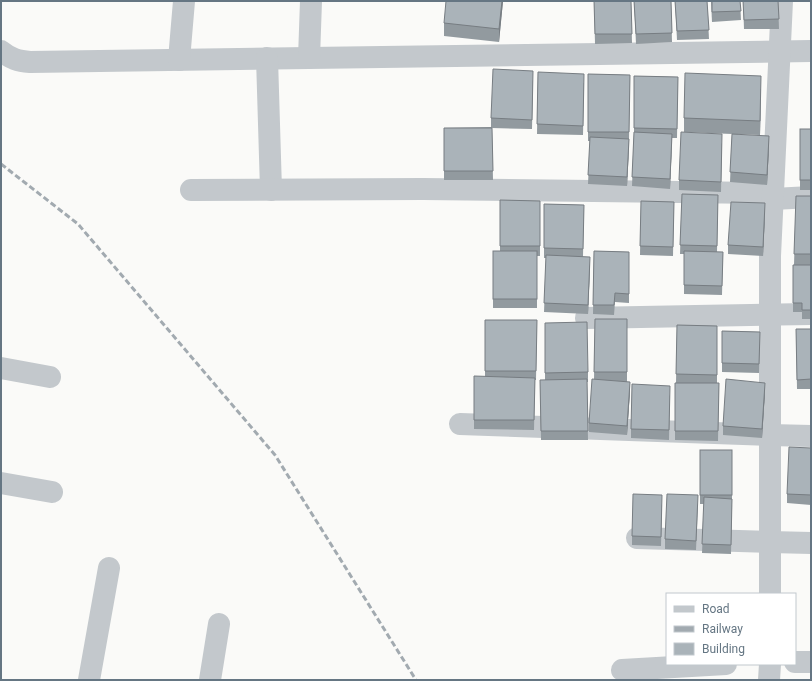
<svg xmlns="http://www.w3.org/2000/svg" width="812" height="681" font-family="Roboto,sans-serif">
<style>
.lines{fill:none;stroke-linecap:round;stroke-linejoin:round}
.street{stroke:#c3c8cc;stroke-width:22}
.rail{stroke:#a2aab0;stroke-width:3;stroke-dasharray:6 3;stroke-linecap:butt}
.wall{fill:#929a9f}
.shaded-wall{fill:#777d82}
.building{fill:#aab3b9;stroke:#777d82}
</style>
<rect width="100%" height="100%" fill="#fafaf8"/>
<g class="lines">
<g class="street">
<path d="M1 51C11 59 18 61 30 62L811 51"/>
<path d="M267 58 271 190"/>
<path d="M309 58 311 1"/>
<path d="M179 60 184 1"/>
<path d="M191 190 423 189 773 193"/>
<path d="M773 199 811 197"/>
<path d="M586 318 811 314"/>
<path d="M1 368 50 377"/>
<path d="M460 424 770 435 811 436"/>
<path d="M1 483 52 492"/>
<path d="M637 538 770 542 811 543"/>
<path d="M770 594V256L782 1"/>
<path d="M795 662H811"/>
<path d="M622 670 726 664"/>
<path d="M89 680 109 568"/>
<path d="M210 680 219 624"/>
<path d="M769 680 770 664"/>
</g>
<path class="rail" d="M1 164 78 224 275 455 416 680"/>
</g>
<g class="wall">
<path d="M503 1 499 42 444 36V23Z"/>
<path d="M594 1H631L632 43 595 44Z"/>
<path d="M634 1H671L672 42 636 44Z"/>
<path d="M675 1H707L709 39 677 40Z"/>
<path d="M711 1H740L741 20 712 22Z"/>
<path d="M743 1H778L779 29H744Z"/>
<path d="M538 72 584 83 583 135 537 134Z"/>
<path d="M588 74 630 75 629 142 627 186 588 184 590 141H588Z"/>
<path d="M634 76 678 77 677 138H672L670 189 632 186 634 132Z"/>
<path d="M533 80 532 129 492 128 493 180H444V128L491 127V118Z"/>
<path d="M761 89 760 135 737 134 769 146 767 185 730 182 732 134 684 132V118Z"/>
<rect x="800" y="129" width="11" height="61"/>
<path d="M722 143 721 192 679 190V180Z"/>
<path d="M682 194 718 195 717 252H723L722 295 684 294V254H680Z"/>
<path d="M796 196H811V319H802V312H793V265H794Z"/>
<path d="M500 200 540 201V256H537V308H493V251H500Z"/>
<path d="M641 201 674 202 673 256 640 255Z"/>
<path d="M544 204 584 205 583 257 590 266 588 314 544 312 546 258H544Z"/>
<path d="M765 213 763 256 728 254V245Z"/>
<path d="M594 251 629 252V303L615 302 614 315 593 314Z"/>
<path d="M595 319H627V382L630 391 627 435 589 432V423L594 380Z"/>
<path d="M485 320H537L536 380H535L534 430 474 429V376L485 377Z"/>
<path d="M545 323 588 372V382H587L588 440H541L540 380H545Z"/>
<path d="M677 325 717 326V383H719L718 441 675 440V383H676Z"/>
<path d="M796 329H811V389H797Z"/>
<path d="M722 331 760 332 759 373 722 372Z"/>
<path d="M765 392 762 438 723 435V426Z"/>
<path d="M670 395 669 440 631 438V429Z"/>
<path d="M811 448V505L787 503V494Z"/>
<path d="M700 450H732V508L731 554 702 553 704 504H700Z"/>
<path d="M662 504 661 546 632 545V536Z"/>
<path d="M698 504 696 550 665 549V539Z"/>
</g>
<g class="shaded-wall">
<path d="M502 1H503L499 42V29Z"/>
<path d="M761 76V89L760 135V121Z"/>
<path d="M672 134V143L670 189V179Z"/>
<path d="M769 136V146L767 185V175Z"/>
<path d="M629 139V148L627 186V177Z"/>
<path d="M765 203V213L763 256V247Z"/>
<path d="M590 257V266L588 314V305Z"/>
<path d="M630 382V391L627 435V426Z"/>
<path d="M765 383V392L762 438V429Z"/>
</g>
<g class="building">
<path d="M446 1H502L499 29 444 23Z"/>
<path d="M594 1H631L632 34H595Z"/>
<path d="M634 1H671L672 33 636 34Z"/>
<path d="M675 1H707L709 30 677 31Z"/>
<path d="M712 1H740L741 11 712 12Z"/>
<path d="M743 1H778L779 19 744 20Z"/>
<path d="M493 69 533 71 532 120 491 118Z"/>
<path d="M538 72 584 74 583 126 537 124Z"/>
<path d="M685 73 761 76 760 121 684 118Z"/>
<path d="M588 74 630 75 629 132H588Z"/>
<path d="M634 76 678 77 677 129 634 128Z"/>
<path d="M444 128H492L493 171H444Z"/>
<rect x="800" y="129" width="11" height="51"/>
<path d="M634 132 672 134 670 179 632 177Z"/>
<path d="M681 132 722 134 721 182 679 180Z"/>
<path d="M732 134 769 136 767 175 730 172Z"/>
<path d="M590 137 629 139 627 177 588 175Z"/>
<path d="M682 194 718 195 717 246 680 245Z"/>
<path d="M796 196H811V254H794Z"/>
<path d="M500 200 540 201V246H500Z"/>
<path d="M641 201 674 202 673 247 640 246Z"/>
<path d="M731 202 765 203 763 247 728 245Z"/>
<path d="M544 204 584 205 583 249 544 248Z"/>
<rect x="493" y="251" width="44" height="48"/>
<path d="M594 251 629 252V294L615 293 614 305H593Z"/>
<path d="M684 251 723 252 722 286 684 285Z"/>
<path d="M546 255 590 257 588 305 544 303Z"/>
<path d="M793 265H811V310H802V303H793Z"/>
<path d="M595 319H627V372H594Z"/>
<path d="M485 320H537L536 371H485Z"/>
<path d="M587 322 588 372 545 373V323Z"/>
<path d="M677 325 717 326V375L676 374Z"/>
<path d="M796 329H811V379L797 380Z"/>
<path d="M722 331 760 332 759 364 722 363Z"/>
<path d="M474 376 535 378 534 420H474Z"/>
<path d="M587 379 588 431H541L540 380Z"/>
<path d="M592 379 630 382 627 426 589 423Z"/>
<path d="M726 379 765 383 762 429 723 426Z"/>
<path d="M675 383H719L718 431H675Z"/>
<path d="M632 384 670 386 669 430 631 429Z"/>
<path d="M789 447 811 448V495L787 494Z"/>
<rect x="700" y="450" width="32" height="45"/>
<path d="M633 494 662 495 661 537 632 536Z"/>
<path d="M667 494 698 495 696 541 665 539Z"/>
<path d="M704 497 732 499 731 545 702 544Z"/>
</g>
<rect width="812" height="681" fill="none" stroke="#657683" stroke-width="4"/>
<rect x="666" y="593" width="130" height="72" fill="#ffffff" stroke="#c1c8cd"/>
<rect x="674" y="606" width="20" height="6" fill="#c3c8cc" stroke="#c1c8cd"/>
<text x="702" y="613" font-size="12" fill="#657683">Road</text>
<rect x="674" y="626" width="20" height="6" fill="#a2aab0" stroke="#c1c8cd"/>
<text x="702" y="633" font-size="12" fill="#657683">Railway</text>
<rect x="674" y="643" width="20" height="12" fill="#aab3b9" stroke="#c1c8cd"/>
<text x="702" y="653" font-size="12" fill="#657683">Building</text>
</svg>
